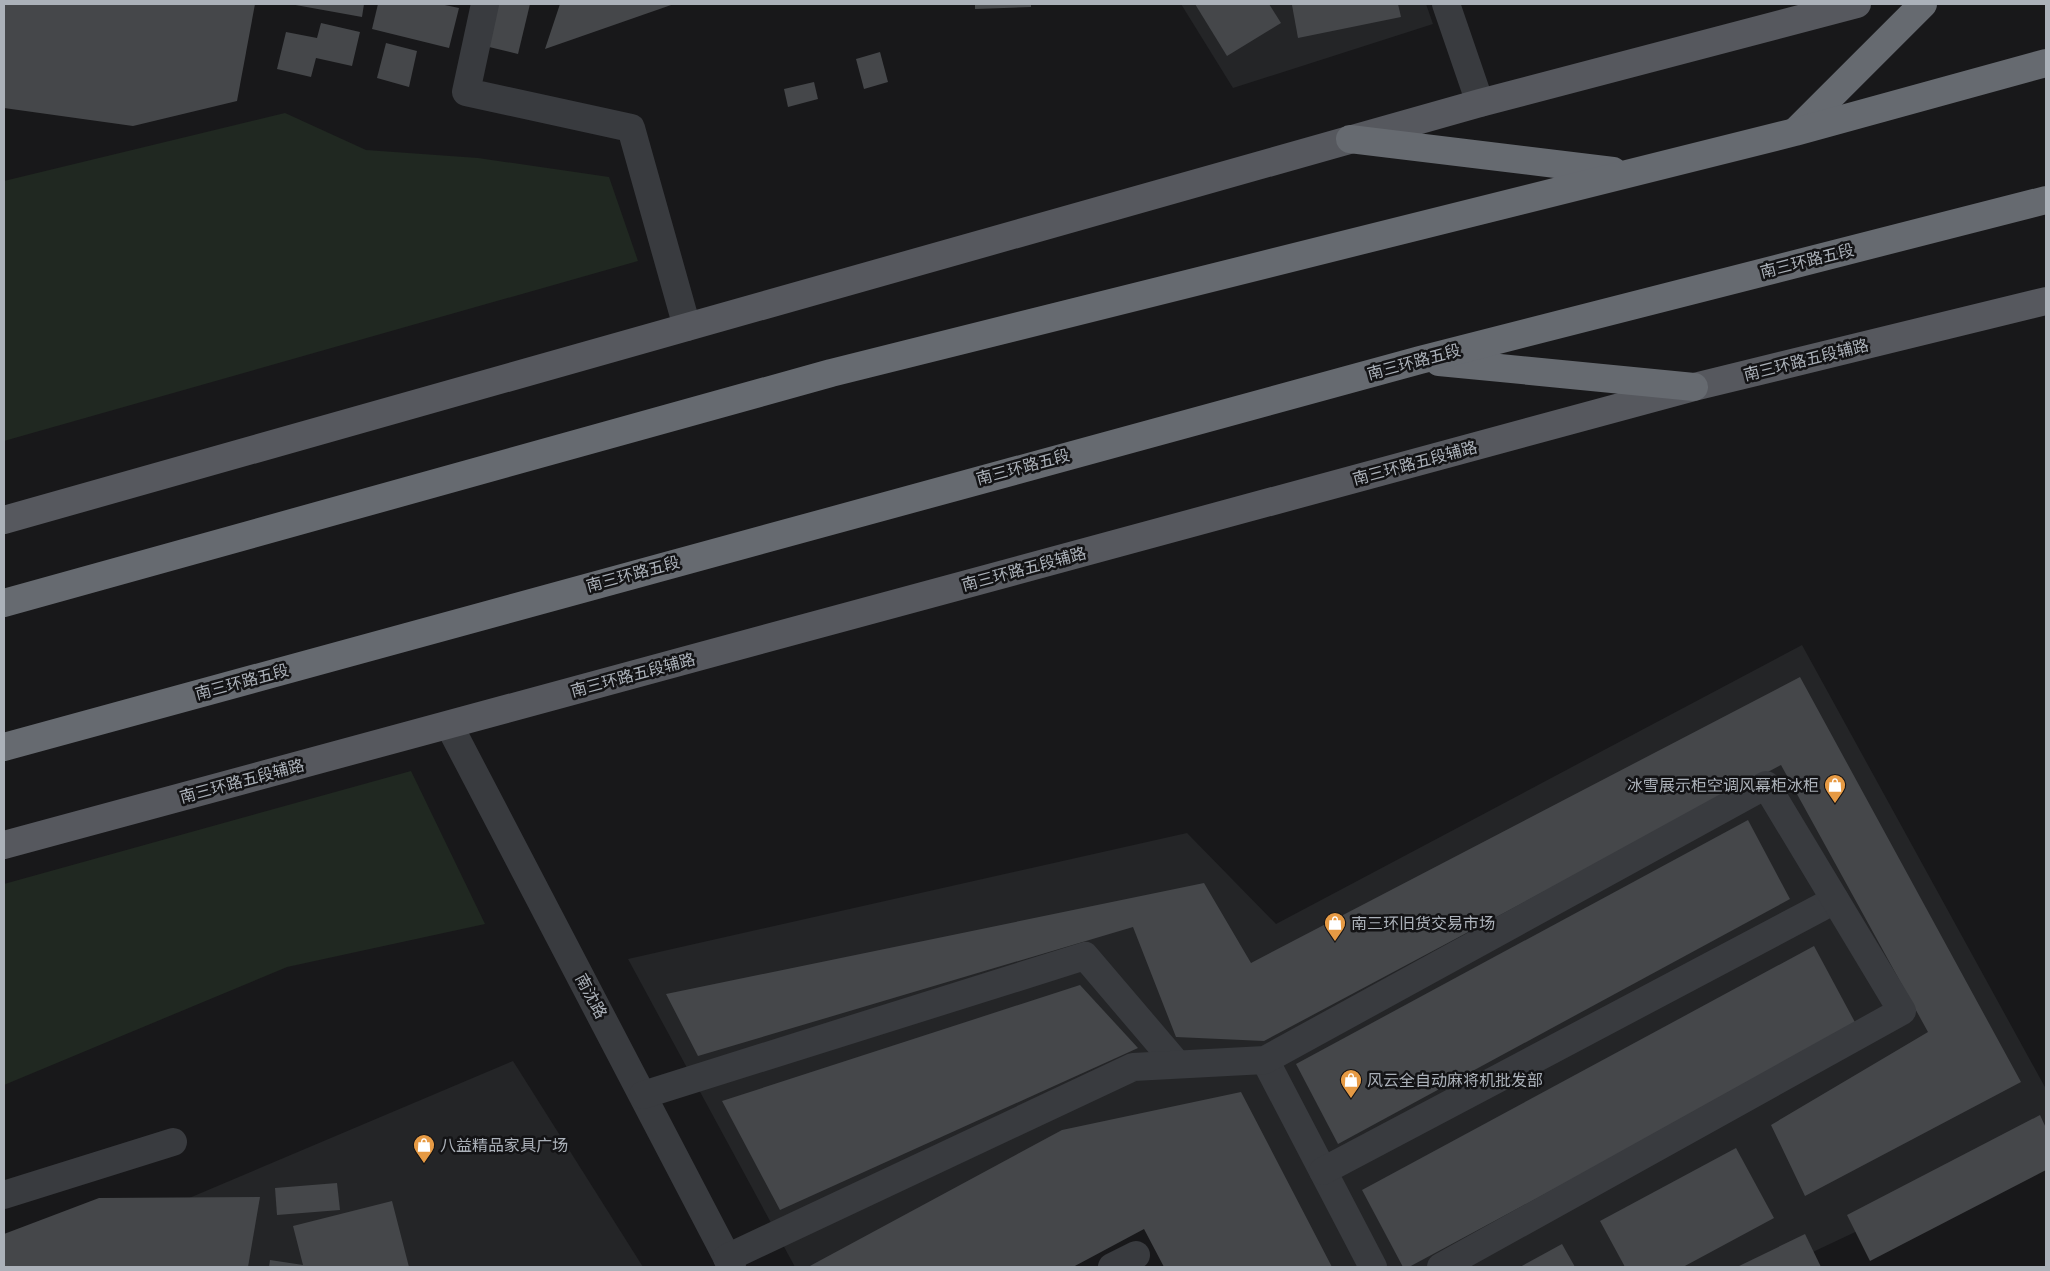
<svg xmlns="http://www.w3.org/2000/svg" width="2050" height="1271" font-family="'Roboto Condensed','Noto Sans SC',sans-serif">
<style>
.built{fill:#242527}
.green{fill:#202821}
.building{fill:#45474a}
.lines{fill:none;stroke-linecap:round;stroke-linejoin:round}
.minor{stroke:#393b3f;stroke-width:28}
.major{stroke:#56585e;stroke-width:28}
.highway{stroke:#666a70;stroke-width:28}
.labels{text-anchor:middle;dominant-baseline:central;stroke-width:5;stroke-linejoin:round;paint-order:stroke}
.street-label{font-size:16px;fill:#abb1b9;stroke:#131315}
.poi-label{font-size:16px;fill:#abb1b9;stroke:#131315;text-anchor:start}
</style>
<rect width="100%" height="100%" fill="#18181a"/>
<g class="built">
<path d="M1181 4H1426L1433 24 1233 88Z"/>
<path d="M1802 645 2046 1089V1142L1781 1267H1252L1184 1147 943 1267H795L628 959 1187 833 1276 924Z"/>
<path d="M513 1061 643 1267H26Z"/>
</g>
<g class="green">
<path d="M285 113 366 150 478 158 609 177 638 261 4 441V181Z"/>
<path d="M411 771 485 924 287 967 4 1085V884Z"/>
</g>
<g class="building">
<path d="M4 4H255L237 101 133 126 4 108Z"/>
<path d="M290 4H364L362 17Z"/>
<path d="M378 4H440L459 8 449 48 372 29Z"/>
<path d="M494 4H530L518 54 485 46Z"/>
<path d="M560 4H674L545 49Z"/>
<path d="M975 4H1031V7L975 9Z"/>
<path d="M1195 4H1269L1281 23 1227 56Z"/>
<path d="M1296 4H1398L1401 17 1298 38 1292 5Z"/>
<path d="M321 23 360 32 352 66 316 58 311 77 277 69 286 32 317 38Z"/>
<path d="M386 43 417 51 409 87 377 78Z"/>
<path d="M880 52 888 82 864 89 856 59Z"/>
<path d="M814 82 818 99 788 107 784 89Z"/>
<path d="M1800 677 2021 1082 1805 1196 1771 1125 1928 1032 1781 765 1264 1041 1176 1037 1133 927 698 1056 666 994 1204 883 1251 963Z"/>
<path d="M1748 820 1790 899 1338 1144 1296 1064Z"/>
<path d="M1814 946 1857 1026 1409 1267H1403L1362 1190Z"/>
<path d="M1080 985 1138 1048 780 1210 722 1101Z"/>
<path d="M1241 1092 1332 1267H1164L1144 1229 1073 1267H808L1062 1130Z"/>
<path d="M2040 1115 2046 1128V1170L1870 1261 1847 1215Z"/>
<path d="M1736 1148 1774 1218 1683 1267H1625L1600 1221Z"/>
<path d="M337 1183 340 1210 277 1215 275 1188Z"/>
<path d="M260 1197 248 1267H4V1234L99 1198Z"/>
<path d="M392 1201 409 1267H269L270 1260 303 1265 293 1226Z"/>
<path d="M1805 1234 1821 1267H1737Z"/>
<path d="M1562 1244 1575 1267H1520Z"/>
</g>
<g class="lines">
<g class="minor">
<path d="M485 4 466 92 631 128 687 327"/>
<path d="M1446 4 1480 103"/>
<path d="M449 725 732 1267"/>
<path d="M1265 1060 1373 1267"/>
<path d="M643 1095 1085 956 1177 1064"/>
<path d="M1323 1171 1835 900"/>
<path d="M4 1195 173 1142"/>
<path d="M727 1258 1133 1067 1265 1060 1766 785 1902 1011 1441 1267"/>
<path d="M1112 1267 1136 1255"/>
</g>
<g class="major">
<path d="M4 520 1480 103 1857 4"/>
<path d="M4 845 1694 387 2046 301"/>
</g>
<g class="highway">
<path d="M1797 130 1923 4"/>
<path d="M1350 139 1613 171"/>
<path d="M1439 362 1694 387"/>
<path d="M4 603 831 373 1795 132 2046 63"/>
<path d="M4 747 1420 360 2046 200"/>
</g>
</g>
<defs>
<g id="shop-pin" transform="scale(1.125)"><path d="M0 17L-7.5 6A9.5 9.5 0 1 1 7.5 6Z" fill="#e69a44" stroke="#131315"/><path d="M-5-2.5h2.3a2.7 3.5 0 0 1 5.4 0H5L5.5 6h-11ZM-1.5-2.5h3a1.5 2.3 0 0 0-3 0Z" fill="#fff"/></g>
</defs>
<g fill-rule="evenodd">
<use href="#shop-pin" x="1835" y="785"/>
<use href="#shop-pin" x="1335" y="923"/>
<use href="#shop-pin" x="1351" y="1080"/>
<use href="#shop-pin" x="424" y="1145"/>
</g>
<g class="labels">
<g class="street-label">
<text transform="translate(1807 261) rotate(-14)">南三环路五段</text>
<text transform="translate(1806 360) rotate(-14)">南三环路五段辅路</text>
<text transform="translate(1414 362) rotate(-15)">南三环路五段</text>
<text transform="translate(1415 463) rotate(-15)">南三环路五段辅路</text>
<text transform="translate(1023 467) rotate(-15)">南三环路五段</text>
<text transform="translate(1024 569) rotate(-15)">南三环路五段辅路</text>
<text transform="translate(633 574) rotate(-15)">南三环路五段</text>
<text transform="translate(633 675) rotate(-15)">南三环路五段辅路</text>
<text transform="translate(242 682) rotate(-15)">南三环路五段</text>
<text transform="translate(242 781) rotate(-15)">南三环路五段辅路</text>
<text transform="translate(591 996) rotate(62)">南沈路</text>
</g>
<g class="poi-label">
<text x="1819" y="785" text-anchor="end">冰雪展示柜空调风幕柜冰柜</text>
<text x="1351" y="923">南三环旧货交易市场</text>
<text x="1367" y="1080">风云全自动麻将机批发部</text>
<text x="440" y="1145">八益精品家具广场</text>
</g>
</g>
<rect width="2050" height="1271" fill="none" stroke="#abb1b9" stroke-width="10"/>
</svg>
